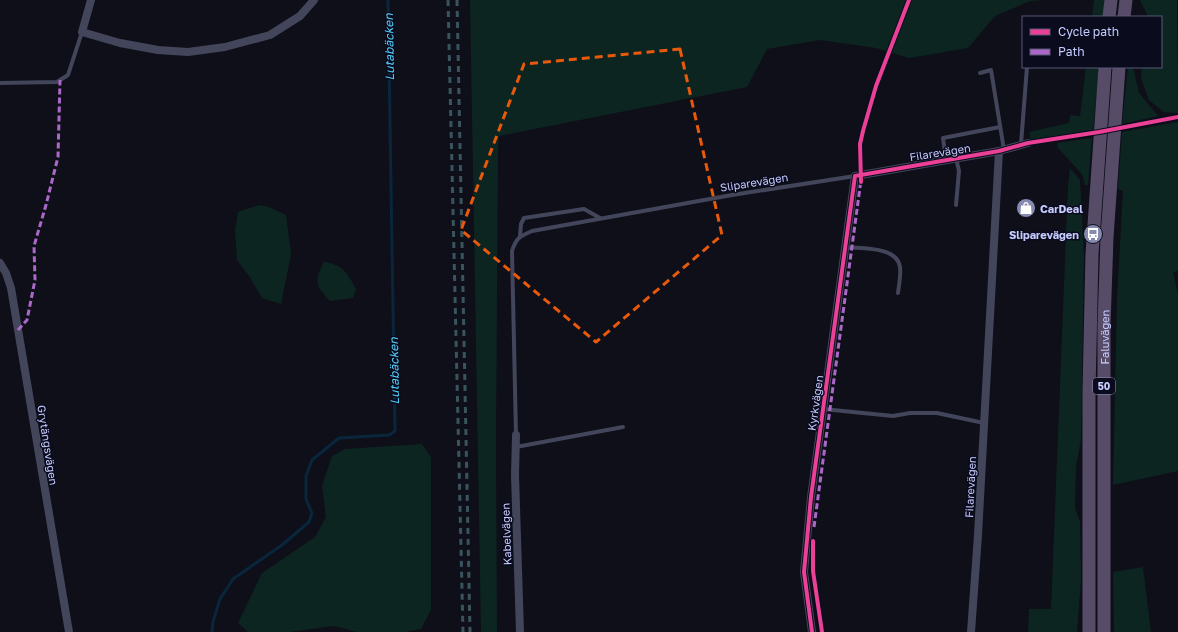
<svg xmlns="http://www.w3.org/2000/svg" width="1178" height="632" font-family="'Golos Text',sans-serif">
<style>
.green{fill:#0d2520}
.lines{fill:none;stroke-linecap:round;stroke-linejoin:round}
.stream{stroke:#09263c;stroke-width:3}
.service{stroke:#43465a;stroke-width:4}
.minor{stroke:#43465a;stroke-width:8}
.trunk{stroke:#574c68;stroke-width:13}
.rail{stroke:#39545e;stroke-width:3;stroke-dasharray:6 5;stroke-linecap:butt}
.quiet{stroke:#ac68c9;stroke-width:3;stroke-dasharray:6 3;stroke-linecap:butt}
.cycleway-casing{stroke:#0a0b1d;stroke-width:6}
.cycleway{stroke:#ea4096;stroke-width:4}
.marked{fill:none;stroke:#e8590c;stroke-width:3;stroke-dasharray:8 5;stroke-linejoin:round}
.labels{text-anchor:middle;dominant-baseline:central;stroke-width:3;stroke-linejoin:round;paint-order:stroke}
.shield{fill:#0a0b1d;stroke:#8e92bb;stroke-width:1}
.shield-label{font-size:10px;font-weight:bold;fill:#c7ccff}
.street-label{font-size:11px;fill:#c7ccff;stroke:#0a0b1d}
.poi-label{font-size:11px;font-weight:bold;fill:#c7ccff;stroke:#0a0b1d;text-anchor:start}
.water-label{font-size:12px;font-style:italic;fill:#55d3ff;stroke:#0a0b1d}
</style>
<rect width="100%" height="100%" fill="#0e0f19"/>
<g class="green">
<path d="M470 0H1044L1030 1 995 16 968 48 909 58 876 48 820 40 767 49 747 87 499 136 498 148 496 440 497 632H481Z"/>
<path d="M1094 0H1106L1104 17H1092Z"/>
<path d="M1140 0H1177L1178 113 1164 112 1149 100 1141 78 1142 67H1161V17H1147V14Z"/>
<path d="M1086 67H1099L1093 131 1031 141 1029 132 1069 123 1070 115 1080 116Z"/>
<path d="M1128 67H1133L1139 93 1158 116 1122 124Z"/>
<path d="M1178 122V271L1173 272 1178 294V471L1113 485 1117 299 1123 191 1118 189 1122 132Z"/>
<path d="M1092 138 1088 185H1085L1082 174 1058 148 1057 143Z"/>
<path d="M1070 168 1080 180 1084 256 1081 439 1076 467 1075 508 1080 522 1081 578 1077 632H1028L1029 609H1051L1068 186Z"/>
<path d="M259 205 269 207 286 215 291 254 281 304 262 298 249 276 237 260 235 231 238 212Z"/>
<path d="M324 262C344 265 347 273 356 289L353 298 330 301C315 285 314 282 324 262Z"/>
<path d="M422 444 431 457V610L421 629 405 632H357L334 626 289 632H248L238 623 262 573 315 537 326 517 322 486 332 456 345 449Z"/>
<path d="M1143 567 1151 632H1114L1113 572Z"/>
</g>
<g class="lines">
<path class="stream" d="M212 632 213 622 220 599 233 579 282 545 309 522 312 513 306 499V476L312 460 339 438 389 435 395 431 388 0"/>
<g class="service">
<path d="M980 73 991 70 1004 150"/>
<path d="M0 83 57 82 68 75 82 32"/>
<path d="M1021 144 1027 67"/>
<path d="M956 158 959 171 956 205"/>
<path d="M946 160 943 138 1000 127"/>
<path d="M520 236 521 224 524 218 584 209 600 218"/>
<path d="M845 247C862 249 897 246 900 267 901 275 899 285 898 293"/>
<path d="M823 409 893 416 910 413H937L984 423"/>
<path d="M516 435 512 251C516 238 520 236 532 231L732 195 855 176"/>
<path d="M516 447 623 427"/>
</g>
<g class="minor">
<path d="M91 0 82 32 120 43 158 50 188 52 225 47 270 35 300 16 314 0"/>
<path d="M0 263 6 273 11 288 69 632"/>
<path d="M516 435 515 475 520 632"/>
<path d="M812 632 804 572 811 497 855 176 999 151 1028 143"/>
<path d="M971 632 978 535 999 151"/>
</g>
<g class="trunk">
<path d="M1109 17 1111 0"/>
<path d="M1124 17 1126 0"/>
<path d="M1089 632V391L1092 254 1105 67"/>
<path id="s1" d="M1104 632V325L1107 237 1119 67"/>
</g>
<g class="rail">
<path d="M448 0 463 632"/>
<path d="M457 0 470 632"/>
</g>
<g class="quiet">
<path d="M18 330 27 320 35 280 34 246 46 205 58 157 60 80"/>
<path d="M814 527 861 180"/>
</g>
<g class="cycleway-casing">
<g id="cycleway">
<path d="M861 182 860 144 863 131 876 86 909 0"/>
<path d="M813 541V571L822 632"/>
<path d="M812 632 804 572 811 497 855 176 999 151 1028 143 1099 132 1178 117"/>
</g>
</g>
<use href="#cycleway" class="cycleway"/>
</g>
<path class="marked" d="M680 49 722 235 596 342 461 230 524 64Z"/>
<defs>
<g id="shop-disc" transform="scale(1)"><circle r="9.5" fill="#868aae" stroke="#0a0b1d"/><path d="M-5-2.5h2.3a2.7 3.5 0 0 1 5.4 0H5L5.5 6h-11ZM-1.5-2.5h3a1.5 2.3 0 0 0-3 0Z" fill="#fff"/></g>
<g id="bus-disc" transform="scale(1)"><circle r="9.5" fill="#868aae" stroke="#0a0b1d"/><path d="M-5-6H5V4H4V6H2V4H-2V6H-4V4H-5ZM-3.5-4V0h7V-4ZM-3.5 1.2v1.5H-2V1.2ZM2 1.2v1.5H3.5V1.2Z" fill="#fff"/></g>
</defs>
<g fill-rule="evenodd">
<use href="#shop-disc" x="1026" y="208"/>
<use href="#bus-disc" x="1093" y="234"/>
</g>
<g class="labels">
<rect class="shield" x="1093" y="378" width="22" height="16" rx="3"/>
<g class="shield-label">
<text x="1104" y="386">50</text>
</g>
<g class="street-label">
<text transform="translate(940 152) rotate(-9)">Filarevägen</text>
<text transform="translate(754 182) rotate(-9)">Sliparevägen</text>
<text stroke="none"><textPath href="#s1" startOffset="295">Faluvägen</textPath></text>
<text transform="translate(815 403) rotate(-82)">Kyrkvägen</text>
<text transform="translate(48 445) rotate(81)">Grytängsvägen</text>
<text transform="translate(970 487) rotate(-87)">Filarevägen</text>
<text transform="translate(506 534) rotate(-92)">Kabelvägen</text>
</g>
<g class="poi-label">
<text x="1040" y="208">CarDeal</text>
<text x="1079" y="234" text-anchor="end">Sliparevägen</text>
</g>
<g class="water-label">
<text transform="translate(389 47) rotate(-91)">Lutabäcken</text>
<text transform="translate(394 371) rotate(-91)">Lutabäcken</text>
</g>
</g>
<rect x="1022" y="16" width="140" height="52" fill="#0a0b1d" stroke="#565877"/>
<rect x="1030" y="29" width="20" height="6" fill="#ea4096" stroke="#565877"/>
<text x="1058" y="36" font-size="12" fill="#c7ccff">Cycle path</text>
<rect x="1030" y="49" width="20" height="6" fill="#ac68c9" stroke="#565877"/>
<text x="1058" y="56" font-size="12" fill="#c7ccff">Path</text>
</svg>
